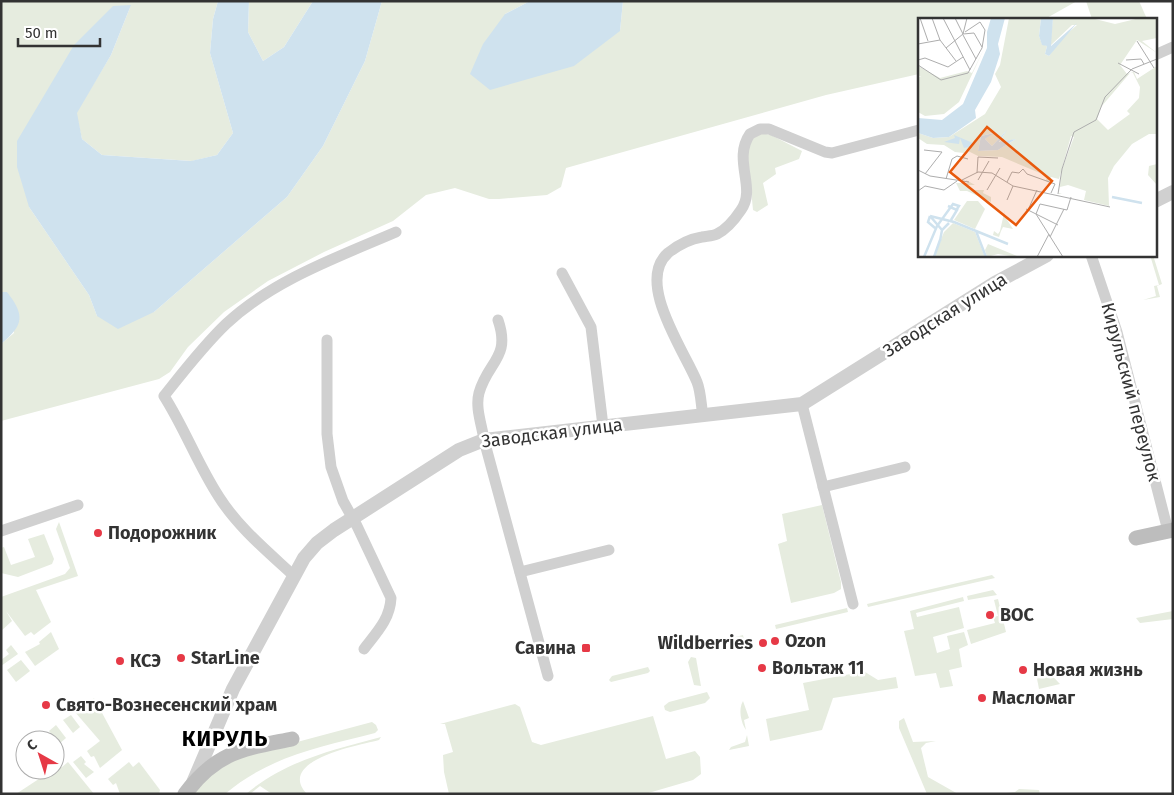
<svg xmlns="http://www.w3.org/2000/svg" width="1174" height="795" font-family="'Fira Sans',sans-serif">
<style>
.green{fill:#e6ecdf}
.water{fill:#cfe2ee}
.lines{fill:none;stroke-linecap:round;stroke-linejoin:round}
.minor{stroke:#d0d0d0;stroke-width:11}
.tertiary{stroke:#d0d0d0;stroke-width:14}
.secondary{stroke:#bdbdbd;stroke-width:15}
.poi-dot{fill:#e63946;stroke:#fff;stroke-width:2}
.labels{text-anchor:middle;dominant-baseline:central;stroke-width:5;stroke-linejoin:round;paint-order:stroke}
.street-label{font-size:18px;fill:#333;stroke:#fff}
.poi-label{font-size:18px;font-weight:bold;fill:#333;stroke:#fff;text-anchor:start}
.district-label{font-size:22px;font-weight:bold;letter-spacing:1px;fill:#000;stroke:#fff}
.inset-river{fill:none;stroke:#cfe2ee;stroke-width:2.5}
.inset-road{fill:none;stroke:#adadad;stroke-width:1}
.view{fill:#e8590c;fill-opacity:0.15;stroke:#e8590c;stroke-width:2.5}
.inset-edge{fill:none;stroke:#333;stroke-width:2.5}
</style>
<rect width="100%" height="100%" fill="#fff"/>
<g class="green">
<path d="M1 1H218L213 19 210 53 233 133 217 155 192 161 102 155 82 139 76 113 111 55 131 5 29 207 89 295 97 316 154 312 287 197 323 146 365 61 382 1H530L505 14 620 31 623 1H1077L1045 19H919V74L826 95 566 168 561 187 547 195 499 199H489L455 188 426 195 393 221 324 252 268 281 224 312 188 347 170 372 159 379 1 421V344L14 333 7 292H1Z"/>
<path d="M249 1H313L284 47 263 61 248 32Z"/>
<path d="M1086 1H1139L1147 19H1092Z"/>
<path d="M761 133 771 135 802 151 799 159 775 168 776 174 763 183 768 205 757 212 753 210 747 147 752 137Z"/>
<path d="M1150 255H1153L1162 284 1157 286 1160 297 1143 300 1156 296 1154 286 1159 285Z"/>
<path d="M822 505 841 582V589L834 593 791 603 778 544 787 541 782 514Z"/>
<path d="M59 522 78 576 36 590 51 622 34 635 31 632 25 636 6 611 12 621 1 631V597L65 574 70 568 56 529Z"/>
<path d="M44 534 54 559 52 564 18 577 1 573V548L4 547 11 565 35 557 28 539Z"/>
<path d="M992 575 995 578 868 607 867 604Z"/>
<path d="M993 590 997 595 968 600 967 596Z"/>
<path d="M963 597 964 601 916 613 917 617 959 607 964 628 933 637 937 653 950 649 947 636 964 632 968 645 959 649 962 667 949 670 953 686 940 688 936 673 915 676 904 631 914 629 910 611Z"/>
<path d="M998 599 1006 632 971 644 967 630 995 623 993 617 998 616 994 600Z"/>
<path d="M847 608 848 612 776 629 775 625Z"/>
<path d="M1173 611V619L1140 623 1136 618Z"/>
<path d="M51 632 59 649 35 666 25 652 40 644 39 642Z"/>
<path d="M743 635 744 640 722 645 724 640Z"/>
<path d="M11 645 18 654 1 666V660L9 654 6 650Z"/>
<path d="M691 657 696 658 701 686 694 685 688 662Z"/>
<path d="M21 660 30 671 16 682 7 670Z"/>
<path d="M1039 662 1060 684 1039 689 1034 663Z"/>
<path d="M648 667 650 671 648 673 611 682 609 680 612 676Z"/>
<path d="M861 672H865L878 680 896 677 898 688 833 698 822 730 770 741 766 719 809 710 803 683Z"/>
<path d="M707 692 710 698 705 703 670 712 665 710 664 706 669 702Z"/>
<path d="M94 698 122 750 100 768 94 756 91 757 87 751 100 741 75 712Z"/>
<path d="M743 701 749 718 744 720 746 730C741 723 738 709 743 701Z"/>
<path d="M515 704 520 707 532 742 541 745 653 716 666 759 695 751 700 757 701 774 693 780 645 794H449L444 772 443 755 453 752 445 724H440Z"/>
<path d="M71 715 80 727 73 733 63 720Z"/>
<path d="M904 718 913 742 936 741 926 743 921 748 928 777 958 794H927L899 728V721Z"/>
<path d="M372 722 376 725 378 730 375 733C320 747 270 756 225 794H193L201 783 230 760Z"/>
<path d="M56 725 66 738 59 744 49 731Z"/>
<path d="M747 735 749 746 729 750 731 747 745 742Z"/>
<path d="M381 737 379 740C360 745 275 760 307 794H272L260 786 250 794H246C285 761 332 750 381 737Z"/>
<path d="M81 756 86 762 84 764 94 772 86 778 73 762Z"/>
<path d="M68 762 94 794H16L57 767H62Z"/>
<path d="M129 762 133 767 139 762 160 790 159 794H120L116 783 113 785 108 779Z"/>
<path d="M1019 789 1039 790 1040 794H999L1015 792Z"/>
</g>
<g class="water">
<path d="M218 1H249L248 32 263 61 284 47 313 1H382L365 61 323 146 287 197 154 312 118 329 97 316 89 295 29 207 17 167V141L74 45 113 6 131 5 111 55 77 113 82 139 102 155 191 161 217 155 233 133 210 53 213 19Z"/>
<path d="M530 1H623L620 31 574 66 490 90 470 74 483 44 505 14Z"/>
<path d="M1 292H7C25 315 24 325 1 344Z"/>
</g>
<g class="lines">
<g class="minor">
<path d="M1155 55 1173 47"/>
<path d="M1091 255 1117 332 1168 531"/>
<path d="M562 273 591 327 603 426"/>
<path d="M498 320C511 358 488 361 479 393 475 408 482 425 484 440L548 676"/>
<path d="M327 340V434L331 467 343 501 357 526 391 598C390 619 377 632 364 649"/>
<path d="M802 404 853 604"/>
<path d="M703 416C701 405 701 392 697 382 685 352 635 282 668 253 678 245 690 239 702 237 707 236 713 236 717 234 727 229 735 219 741 210 757 188 732 160 750 134L760 129H769L825 152 832 153 919 130"/>
<path d="M823 487 905 467"/>
<path d="M1 531 78 505"/>
<path d="M520 572 609 550"/>
<path d="M293 575C267 551 238 527 219 497 198 465 185 429 164 396 184 371 203 346 226 324 273 280 338 257 396 232"/>
</g>
<g class="tertiary">
<path d="M1155 201 1173 192"/>
<path d="M192 785 233 689 304 558 317 543 334 530 459 450 484 440 802 404 995 283 1047 255"/>
</g>
<g class="secondary">
<path d="M1136 538 1173 530"/>
<path d="M185 794C217 751 244 749 292 739"/>
</g>
</g>
<g class="poi-dot">
<circle cx="98" cy="533" r="5"/>
<circle cx="990" cy="615" r="5"/>
<circle cx="775" cy="641" r="5"/>
<circle cx="763" cy="643" r="5"/>
<rect x="581" y="643" width="10" height="10" rx="2.5"/>
<circle cx="181" cy="658" r="5"/>
<circle cx="120" cy="661" r="5"/>
<circle cx="762" cy="668" r="5"/>
<circle cx="1023" cy="670" r="5"/>
<circle cx="982" cy="698" r="5"/>
<circle cx="46" cy="705" r="5"/>
</g>
<g class="labels">
<g class="street-label">
<text transform="translate(945 315) rotate(-32)">Заводская улица</text>
<text transform="translate(1131 392) rotate(75)">Кирульский переулок</text>
<text transform="translate(552 433) rotate(-7)">Заводская улица</text>
</g>
<g class="poi-label">
<text x="108" y="533">Подорожник</text>
<text x="1000" y="615">ВОС</text>
<text x="785" y="641">Ozon</text>
<text x="753" y="643" text-anchor="end">Wildberries</text>
<text x="576" y="648" text-anchor="end">Савина</text>
<text x="191" y="658">StarLine</text>
<text x="130" y="661">КСЭ</text>
<text x="772" y="668">Вольтаж 11</text>
<text x="1033" y="670">Новая жизнь</text>
<text x="992" y="698">Масломаг</text>
<text x="56" y="705">Свято-Вознесенский храм</text>
</g>
<g class="district-label">
<text x="225" y="738">КИРУЛЬ</text>
</g>
</g>
<g transform="translate(918 18)">
<rect width="239" height="239" fill="#fff"/>
<path d="M91 0H123L121 18 124 26 129 28 127 36 131 38 143 21 159 7H154L132 28 135 0H173L197 6 222 0H239V20L224 23 239 35 219 22 202 47 209 56 216 54 219 61 239 48V116H231L214 126 196 148 190 160 191 188 166 182 168 173 150 167 142 169 141 175 144 176H141V175L144 151 156 119 153 118 141 161 133 159 131 164 128 163 129 158 84 139 60 138 48 132 46 135 37 134 26 127 9 126 0 120V115L15 120 31 119 67 96 83 69 77 56 82 47ZM212 55H215L222 69 221 80 209 93 212 96 190 112 179 101 183 89ZM88 113 81 125 98 121 80 132 60 133 63 118 75 115 67 121 74 128ZM66 31 41 84 26 96 7 98 0 94V59H3L0 57V48L22 60 49 53 54 55ZM239 146V167L230 157 231 148ZM48 162 57 167H50L52 172H66L65 175 73 179V184L49 173H42L38 165H49ZM49 183H60L67 191 57 211 36 202ZM87 191 86 197 95 211 85 209 83 213 92 217 83 213 81 219 75 217 76 213 80 216 82 213ZM35 205 57 214 67 239H16L26 214ZM70 226 99 238 98 239 80 236 69 239 67 232Z" fill="#e6ecdf" fill-rule="evenodd"/>
<path d="M73 0H87L80 26 82 36 73 64 57 92 58 100 31 119 15 120 0 115V100L24 102 45 86 69 30V14ZM123 0H135L133 28 159 5 131 38 127 36 129 28 124 27 121 18ZM89 112 81 124 98 121 80 132 60 133 63 118 76 115 67 121 74 128ZM36 117 55 125V128L46 130 42 120 41 126 26 124 37 120Z" fill="#cfe2ee"/>
<path class="inset-river" d="M194 179 224 185M30 188 39 192 33 202M12 198 36 204 90 226M12 198 24 212M12 198 10 204 17 210M58 213 68 239M22 223 24 212 31 205M6 239 19 208 35 186 41 188 39 191M16 239 22 222"/>
<path class="inset-road" d="M2 0 10 23M14 0 22 22 38 43M25 0 52 52M37 0 45 16 56 15 64 29M45 17 58 41M219 23 236 50M0 26 22 22M28 30 45 16 49 0M0 42 7 40 30 49 45 39M208 42 223 41 226 46M200 45 221 56M0 47 23 62 50 55 64 30 67 12 62 4 47 14M6 132 24 134 7 156M0 152 12 158 51 164M59 155 60 139 80 140M28 161 34 141 39 138 50 141M44 162 60 154 74 155 95 168 192 189M60 162 71 143M89 164 94 154 101 155 105 151 109 156 137 166 133 175M69 172 82 150M0 173 7 168 26 172 39 163M140 176 144 151 156 114 178 102 187 79 214 51 239 41M89 182 95 168M108 191 118 196 145 239M110 192 119 172M140 207 118 196 122 186 149 192 153 179M132 219 146 191M119 239 131 216"/>
<path class="view" d="M69 109 134 163 98 207 32 154Z"/>
<rect width="239" height="239" class="inset-edge"/>
</g>
<rect width="1174" height="795" fill="none" stroke="#333333" stroke-width="5"/>
<g transform="translate(40 755) rotate(321)"><circle r="24" fill="#ffffff" stroke="#adadad"/>
<path d="M0-4L9 19L0 12L-9 19Z" fill="#e63946"/>
<text y="-8" font-size="14" font-weight="bold" text-anchor="middle" fill="#333333">С</text>
</g>
<path d="M18 38v8h82v-8" fill="none" stroke="#333333" stroke-width="2.5"/>
<text x="25" y="38" font-size="15" fill="#333333" stroke="#ffffff" stroke-width="4" paint-order="stroke">50 m</text>
</svg>
